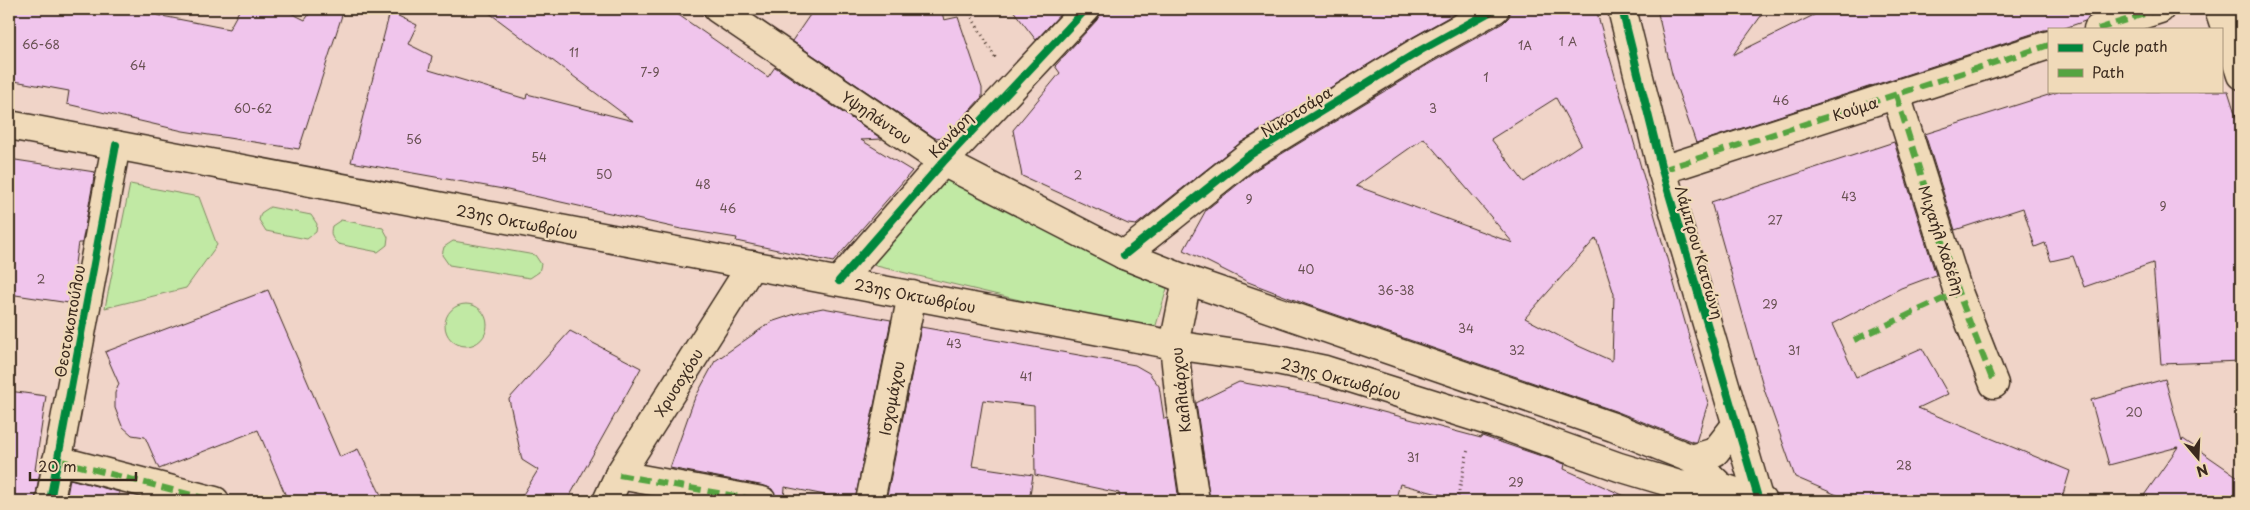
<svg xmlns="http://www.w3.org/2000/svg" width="2250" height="510" font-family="'Playpen Sans',sans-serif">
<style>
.green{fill:#c1e9a4;stroke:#7e8a61}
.building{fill:#f0c5ec;stroke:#3b2a1e;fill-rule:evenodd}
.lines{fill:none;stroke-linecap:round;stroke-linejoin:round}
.street-casing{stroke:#3b2a1e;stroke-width:31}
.secondary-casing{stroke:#3b2a1e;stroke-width:31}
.path{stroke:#3b2a1e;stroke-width:3;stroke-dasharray:1 4;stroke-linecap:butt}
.street{stroke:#f0dab9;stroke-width:28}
.secondary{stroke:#f0dab9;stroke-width:28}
.quiet{stroke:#54a441;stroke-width:6;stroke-dasharray:12 6;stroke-linecap:butt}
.cycleway-casing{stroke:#f0dab9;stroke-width:11}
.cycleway{stroke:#00873e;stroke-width:8}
.labels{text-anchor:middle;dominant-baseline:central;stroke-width:4.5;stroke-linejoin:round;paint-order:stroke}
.number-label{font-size:12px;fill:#685152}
.street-label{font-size:15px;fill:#3b2a1e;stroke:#f0dab9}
</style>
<rect width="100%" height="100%" fill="#f0d4c8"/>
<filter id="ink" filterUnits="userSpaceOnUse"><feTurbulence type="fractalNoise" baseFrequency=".02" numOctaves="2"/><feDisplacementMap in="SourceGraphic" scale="10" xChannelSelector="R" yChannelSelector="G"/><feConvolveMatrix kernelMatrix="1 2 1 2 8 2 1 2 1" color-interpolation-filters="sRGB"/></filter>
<g filter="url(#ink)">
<g class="green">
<path d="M943 176 1168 285 1154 332 868 264Z"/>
<path d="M130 184 199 197 217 245 186 288 105 308Z"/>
<path d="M270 207 311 215 317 224 316 232 307 239 266 231 259 220 261 213Z"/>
<path d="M341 220 383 228 388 237 387 245 378 252 338 244C331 238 330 234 332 226Z"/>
<path d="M453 241 535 255 541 264 539 272 530 278 449 265 442 255 444 247Z"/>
<circle cx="466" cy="325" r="21"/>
</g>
<g class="building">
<path d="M9 9H158L157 15 229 29 240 9H283L305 20 313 9H344L299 149 183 131 67 104 69 91 9 80Z"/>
<path d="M484 9H670L768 77 775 67 882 139 861 140 912 171 833 262 736 241 737 238 681 229 503 189 351 162 390 12 417 25 408 44 432 56 429 70 526 99 527 94 633 121Z"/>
<path d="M814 9H941L944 20 958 17 982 88V97L945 137 935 138 792 41Z"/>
<path d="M1012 9H1065L1036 40Z"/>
<path d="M1101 9H1463L1413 37 1240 143 1136 225 1128 224 1022 176 1013 130 1060 73 1055 66 1097 20Z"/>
<path d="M1511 9H1596L1708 403 1696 442H1693L1618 412 1308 305 1248 282 1184 250 1206 210 1257 169 1429 64 1503 23 1509 17ZM1556 98 1581 144 1524 182 1491 139ZM1424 138 1513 243 1356 186ZM1596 238 1614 294 1612 361 1574 344 1525 318Z"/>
<path d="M1657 9H1766L1733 55 1826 9 2106 10 2093 14 2085 21 2062 29 2044 30 1696 143 1672 74Z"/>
<path d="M2061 91H2228L2241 132V361L2161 364 2153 263 2084 287 2073 256 2051 261 2045 243 2035 247 2023 208 1955 230 1925 134Z"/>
<path d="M1894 142 1936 275 1901 288 1832 324 1856 377 1922 348 1948 394 1918 408 2070 471 2061 501H1851L1795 477 1764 389 1711 202Z"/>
<path d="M9 159 95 172 82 243H78L69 303 9 294Z"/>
<path d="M268 290 340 457 358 449 384 501H288L258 430 159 469 145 437 132 435 122 426 115 408V393L119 384 105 352Z"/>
<path d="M823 308 891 320 855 501 785 487 784 501H777L772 489 765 486 670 468 694 400 715 361 771 322 798 313Z"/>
<path d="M921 327 1135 365 1149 373 1159 386 1164 419 1167 418 1179 501H1120L1119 493 1035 475 1034 406 983 400 972 466 1033 475 1029 501H886Z"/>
<path d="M570 331 641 368 567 501H519L538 470 522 460 509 399Z"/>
<path d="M2165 379 2182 442 2183 439 2241 479V501H2140L2178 447 2109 465 2091 400Z"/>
<path d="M1239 382 1334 399 1481 438 1482 436 1565 464 1564 469 1636 501H1465L1400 484 1395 501H1210L1196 403Z"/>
<path d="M9 391 46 396 35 470 40 471 35 501H9Z"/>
<path d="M70 479 119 492 118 501H66Z"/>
</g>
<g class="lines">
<g class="street-casing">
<g id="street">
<path d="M1622 9 1662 170 1759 501"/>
<path d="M2098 29 2160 9"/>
<path d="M1896 95 1958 292 1994 384"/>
<path d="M1662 170 2049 45"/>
<path d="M1124 255 1248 156 1421 50 1495 9"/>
<path d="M1187 280 1174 345 1180 402 1195 501"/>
<path d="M839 281 943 162 1086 9"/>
<path d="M57 460 215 501"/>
<path d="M619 475 762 501"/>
<path d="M50 501 116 145"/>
<path d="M607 501 619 475 752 265"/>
<path d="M870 501 912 295"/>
</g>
</g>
<g class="secondary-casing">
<g id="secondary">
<path d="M718 9 943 162 1124 255 1187 280 1613 427 1692 459 1721 487"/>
<path d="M2219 9 2241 75"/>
<path d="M9 125 1174 345 1277 360 1325 370 1507 427 1619 467 1679 485 1721 487 1762 501"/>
<path d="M1692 459 1715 452 1736 425"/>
</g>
</g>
<g class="path">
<path d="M967 9 996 59"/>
<path d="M1457 501 1468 449"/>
</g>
<use href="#street" class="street"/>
<use href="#secondary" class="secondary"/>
<g class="quiet">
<path d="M2098 29 2160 9"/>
<path d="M1896 95 1958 292 1994 384"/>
<path d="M1662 170 2049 45"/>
<path d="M1854 340 1958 292"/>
<path d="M57 460 215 501"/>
<path d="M619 475 762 501"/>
</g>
<g class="cycleway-casing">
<g id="cycleway">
<path d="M1622 9 1662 170 1759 501"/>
<path d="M1124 255 1248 156 1421 50 1495 9"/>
<path d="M839 281 943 162 1086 9"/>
<path d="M50 501 116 145"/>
</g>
</g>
<use href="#cycleway" class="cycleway"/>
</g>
</g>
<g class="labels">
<g class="number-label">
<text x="1568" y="41">1 A</text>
<text x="41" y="44">66-68</text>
<text x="1525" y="45">1A</text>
<text x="574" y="52">11</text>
<text x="138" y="65">64</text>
<text x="650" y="72">7-9</text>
<text x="1486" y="77">1</text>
<text x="1781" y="100">46</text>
<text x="253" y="108">60-62</text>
<text x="1433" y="108">3</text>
<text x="414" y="139">56</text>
<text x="539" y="157">54</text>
<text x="604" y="174">50</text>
<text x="1078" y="175">2</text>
<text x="703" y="184">48</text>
<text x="1849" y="196">43</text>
<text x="1249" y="199">9</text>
<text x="2163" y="206">9</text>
<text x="728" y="208">46</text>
<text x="1775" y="220">27</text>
<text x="1306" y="269">40</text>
<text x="41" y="279">2</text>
<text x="1396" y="290">36-38</text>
<text x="1770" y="304">29</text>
<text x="1466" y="328">34</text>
<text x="954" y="343">43</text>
<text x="1517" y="350">32</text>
<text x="1794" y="350">31</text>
<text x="1026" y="376">41</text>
<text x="2134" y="412">20</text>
<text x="1413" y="457">31</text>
<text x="1904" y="465">28</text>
<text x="1516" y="482">29</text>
</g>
<g class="street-label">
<text transform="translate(1855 108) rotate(-18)">Κούμα</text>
<text transform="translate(1296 111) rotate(-32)">Νικοτσάρα</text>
<text transform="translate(877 117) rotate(34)">Υψηλάντου</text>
<text transform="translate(950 134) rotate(-47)">Κανάρη</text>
<text transform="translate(517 221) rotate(11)">23ης Οκτωβρίου</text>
<text transform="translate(1942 240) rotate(72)">Μιχαήλ Χαδέλη</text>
<text transform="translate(1700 252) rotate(74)">Λάμπρου Κατσώνη</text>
<text transform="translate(915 295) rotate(11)">23ης Οκτωβρίου</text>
<text transform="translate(69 321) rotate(-80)">Θεοτοκοπούλου</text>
<text transform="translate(1341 378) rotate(15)">23ης Οκτωβρίου</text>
<text transform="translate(678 382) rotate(-58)">Χρυσοχόου</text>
<text transform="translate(1180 390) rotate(-96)">Καλλιάρχου</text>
<text transform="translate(891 398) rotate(-79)">Ισχομάχου</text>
</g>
</g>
<rect width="2250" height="510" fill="none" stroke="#f0dab9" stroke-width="30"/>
<rect x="15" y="15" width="2220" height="480" fill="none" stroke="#3b2a1e" stroke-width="2" filter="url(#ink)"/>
<rect x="2048" y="28" width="175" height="65" fill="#f0dab9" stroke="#a8947b"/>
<rect x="2058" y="44" width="25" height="8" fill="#00873e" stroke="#a8947b"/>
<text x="2092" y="52" font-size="15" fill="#3b2a1e">Cycle path</text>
<rect x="2058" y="69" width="25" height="8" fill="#54a441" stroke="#a8947b"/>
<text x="2092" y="78" font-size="15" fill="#3b2a1e">Path</text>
<g transform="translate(2198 458) rotate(161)" stroke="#f0dab9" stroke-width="4" paint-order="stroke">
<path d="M0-4L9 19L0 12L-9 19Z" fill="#3b2a1e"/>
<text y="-8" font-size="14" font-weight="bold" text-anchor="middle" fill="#3b2a1e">N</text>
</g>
<path d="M30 472v8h106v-8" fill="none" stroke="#3b2a1e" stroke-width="2.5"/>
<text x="38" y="472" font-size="15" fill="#3b2a1e" stroke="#f0dab9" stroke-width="4" paint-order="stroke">20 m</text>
</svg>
